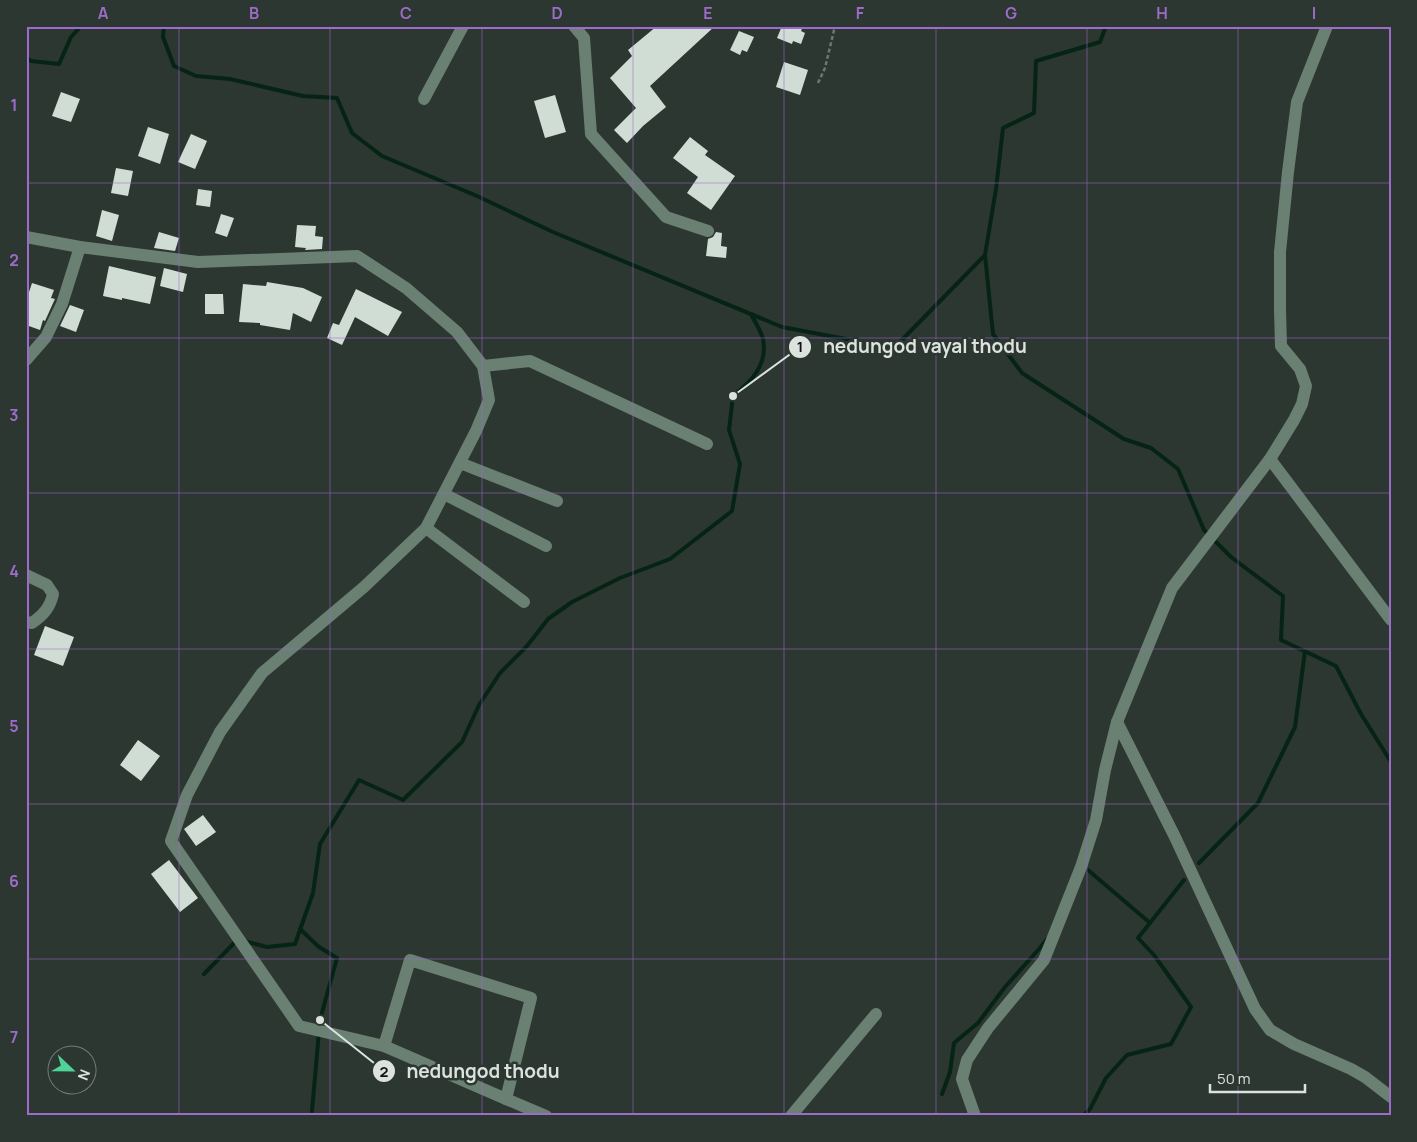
<svg xmlns="http://www.w3.org/2000/svg" width="1417" height="1142" font-family="Manrope,sans-serif">
<style>
.lines{fill:none;stroke-linecap:round;stroke-linejoin:round}
.stream{stroke:#052416;stroke-width:4}
.building{fill:#d0ddd5}
.path{stroke:#6e7671;stroke-width:2.5;stroke-dasharray:4 2.5;stroke-linecap:butt}
.minor{stroke:#698073;stroke-width:12}
.grid{fill:none;stroke:#9d6cca;stroke-width:1;stroke-opacity:0.55}
.leader{fill:none;stroke:#dce3df;stroke-width:2}
.callout-dot{fill:#dce3df;stroke:#2d3731;stroke-width:2}
.mark-label{font-size:15px;text-anchor:middle;font-weight:bold;fill:#111}
.callout-label{font-size:19px;text-anchor:middle;font-weight:bold;fill:#dce3df;stroke:#2d3731;stroke-width:5;stroke-linejoin:round;paint-order:stroke}
.neatline{fill:none;stroke:#9d6cca;stroke-width:2}
.grid-label{font-size:16px;text-anchor:middle;font-weight:bold;fill:#9d6cca}
</style>
<rect width="100%" height="100%" fill="#2d3731"/>
<g class="lines">
<g class="stream">
<path d="M164 26 163 37 174 66 196 76 230 79 303 96 337 98 352 133 382 156 477 196 553 232 782 327 894 348 985 255"/>
<path d="M1106 26 1100 42 1036 61 1034 113 1003 128 996 189 985 255 993 334 1022 373 1124 439 1151 448 1178 469 1204 530 1231 557 1283 596 1281 640 1336 666 1361 714 1391 762"/>
<path d="M26 57 31 61 59 64 71 37 81 26"/>
<path d="M1199 863 1258 803 1295 727 1305 651"/>
<path d="M1088 870 1150 923"/>
<path d="M300 929 319 947 337 958 320 1020 312 1111"/>
<path d="M244 941 267 947 295 944 313 893 320 844 359 780 403 800 462 742 479 705 500 673 527 646 548 619 572 602 620 578 670 559 732 511 740 464 729 430 733 396C751 382 768 365 763 339 761 331 755 322 751 314"/>
<path d="M204 974 237 940"/>
<path d="M942 1094 950 1072 954 1043 978 1023 1005 987 1039 949 1047 939"/>
<path d="M1083 1116 1090 1109 1106 1078 1127 1055 1171 1044 1191 1007 1154 955 1138 938 1184 880"/>
</g>
</g>
<g class="building">
<path d="M657 26H715L650 86 666 107 643 126 627 143 614 130 636 108 610 78 632 56 628 50Z"/>
<path d="M782 26H803L801 31 805 33 801 44 793 41 792 44 777 38Z"/>
<path d="M739 31 754 37 747 52 742 50 740 55 730 50Z"/>
<path d="M784 62 808 70 800 95 776 87Z"/>
<path d="M61 92 80 99 71 122 52 116Z"/>
<path d="M555 95 566 132 545 138 534 101Z"/>
<path d="M148 127 169 134 160 164 138 156Z"/>
<path d="M191 134 207 141 195 169 178 162Z"/>
<path d="M690 137 708 151 705 155 735 176 711 210 687 193 698 177 673 158Z"/>
<path d="M116 168 133 171 128 196 111 193Z"/>
<path d="M198 189 212 191 210 207 196 205Z"/>
<path d="M102 210 119 215 112 241 96 236Z"/>
<path d="M221 214 234 218 227 237 215 233Z"/>
<path d="M297 225 316 226 315 236 323 237 322 249 305 250 306 248 295 247Z"/>
<path d="M159 232 179 238 175 251 154 248Z"/>
<path d="M716 232 722 233 721 246 727 247 726 258 706 256 708 239 713 237Z"/>
<path d="M109 266 156 277 150 304 122 298V300L103 296Z"/>
<path d="M164 268 187 274 183 292 160 286Z"/>
<path d="M267 282 303 288 322 297 311 322 293 313 290 330 260 325V323L239 322 243 284 266 286Z"/>
<path d="M32 283 54 290 51 298 55 299 54 301 45 321 43 320 40 330 26 325V301Z"/>
<path d="M356 289 402 312 388 336 355 317 342 345 327 338 333 323 339 325Z"/>
<path d="M205 294H223L224 314H205Z"/>
<path d="M70 305 84 310 76 332 60 326Z"/>
<path d="M45 626 74 637 63 666 34 655Z"/>
<path d="M138 740 160 756 141 781 120 765Z"/>
<path d="M203 815 216 832 196 846 184 829Z"/>
<path d="M169 860 198 898 180 912 151 874Z"/>
</g>
<g class="lines">
<path class="path" d="M818 83 825 68 835 26"/>
<g class="minor">
<path d="M574 26 584 38 591 134 666 217 708 231"/>
<path d="M424 99 463 26"/>
<path d="M26 237 80 247 198 262 357 256 406 288 457 332 483 366 489 400 476 431 426 528 364 587 262 673 220 732 187 795 171 841 299 1026 384 1046 410 960 531 998 506 1099 546 1116"/>
<path d="M26 360 46 337 62 304 80 247"/>
<path d="M483 366 530 361 707 444"/>
<path d="M1270 459 1391 620"/>
<path d="M460 463 557 501"/>
<path d="M444 494 546 546"/>
<path d="M426 528 524 602"/>
<path d="M26 575 47 585 53 594C50 608 43 615 32 623L26 622"/>
<path d="M1117 722 1175 837 1255 1009 1270 1030 1294 1044 1351 1069 1365 1077 1391 1097"/>
<path d="M384 1046 506 1099"/>
<path d="M791 1116 876 1014"/>
<path d="M975 1116 962 1079 967 1060 988 1028 1044 960 1081 867 1096 820 1105 770 1117 722 1172 588 1270 459 1294 420 1302 404 1306 386 1300 369 1281 346 1280 310V252L1288 172 1297 102 1327 26"/>
</g>
</g>
<path class="grid" d="M179 26V1116M330 26V1116M482 26V1116M633 26V1116M784 26V1116M936 26V1116M1087 26V1116M1238 26V1116M26 183H1391M26 338H1391M26 493H1391M26 649H1391M26 804H1391M26 959H1391"/>
<path class="leader" d="M733 396L800 347M320 1020L384 1071"/>
<g class="callout-dot">
<circle cx="733" cy="396" r="5"/>
<circle cx="320" cy="1020" r="5"/>
<circle cx="800" cy="347" r="12"/>
<circle cx="384" cy="1071" r="12"/>
</g>
<g class="mark-label">
<text x="800" y="352">1</text>
<text x="384" y="1077">2</text>
</g>
<g class="callout-label">
<text x="925" y="353">nedungod vayal thodu</text>
<text x="483" y="1078">nedungod thodu</text>
</g>
<rect width="1417" height="1142" fill="none" stroke="#2d3731" stroke-width="55"/>
<g transform="translate(72 1070) rotate(112)"><circle r="24" fill="#2d3731" stroke="#737c77"/>
<path d="M0-4L9 19L0 12L-9 19Z" fill="#4fd399"/>
<text y="-8" font-size="14" font-weight="bold" text-anchor="middle" fill="#dce3df">N</text>
</g>
<path d="M1210 1084v8h95v-8" fill="none" stroke="#dce3df" stroke-width="2.5"/>
<text x="1217" y="1084" font-size="15" fill="#dce3df" stroke="#2d3731" stroke-width="4" paint-order="stroke">50 m</text>
<rect x="28" y="28" width="1362" height="1086" class="neatline"/>
<g class="grid-label">
<text x="103" y="19">A</text>
<text x="254" y="19">B</text>
<text x="406" y="19">C</text>
<text x="557" y="19">D</text>
<text x="708" y="19">E</text>
<text x="860" y="19">F</text>
<text x="1011" y="19">G</text>
<text x="1162" y="19">H</text>
<text x="1314" y="19">I</text>
<text x="14" y="111">1</text>
<text x="14" y="266">2</text>
<text x="14" y="421">3</text>
<text x="14" y="577">4</text>
<text x="14" y="732">5</text>
<text x="14" y="887">6</text>
<text x="14" y="1043">7</text>
</g>
</svg>
